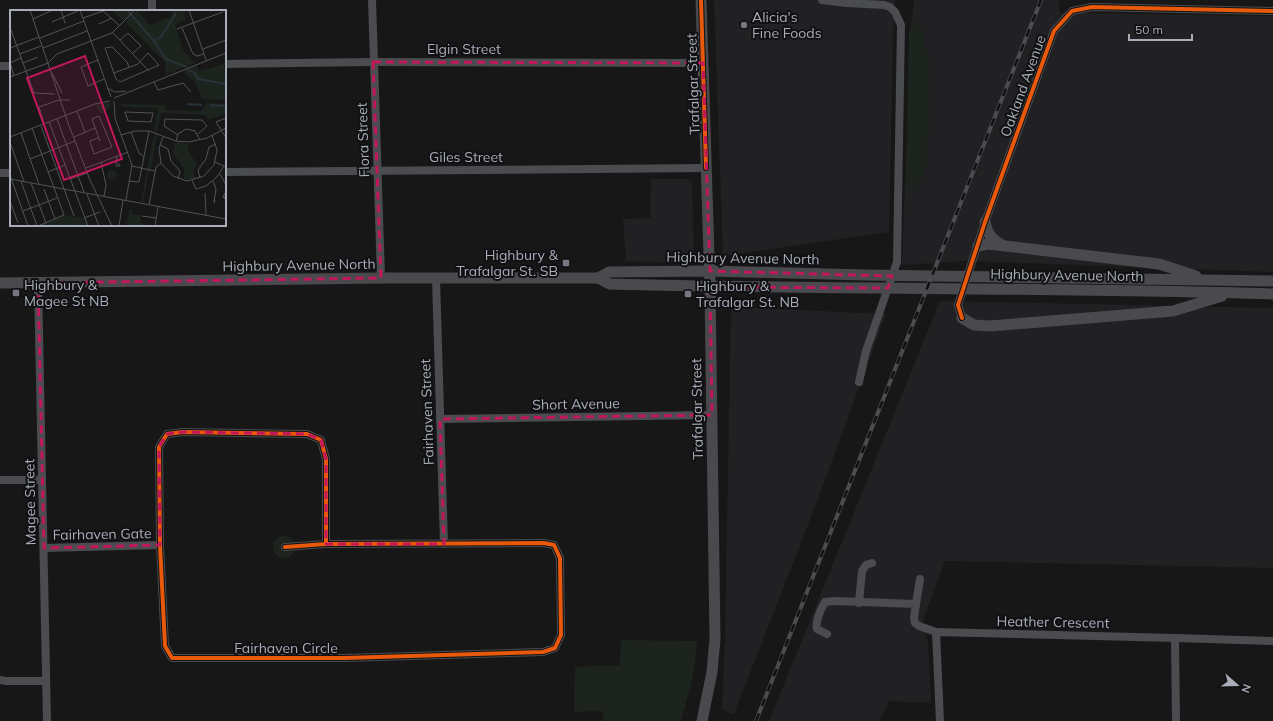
<svg xmlns="http://www.w3.org/2000/svg" width="1273" height="721" font-family="Mulish,sans-serif">
<style>
.built{fill:#212123}
.green{fill:#1d241e}
.lines{fill:none;stroke-linecap:round;stroke-linejoin:round}
.minor{stroke:#4b4c50;stroke-width:8}
.secondary{stroke:#4a4a4e;stroke-width:11}
.rail-casing{stroke:#4b4c4f;stroke-width:4}
.rail{stroke:#111113;stroke-width:2.5;stroke-dasharray:8;stroke-linecap:butt}
.cycleway-casing{stroke:#111113;stroke-width:6}
.cycleway{stroke:#e8590c;stroke-width:4}
.marked{fill:none;stroke:#c2185b;stroke-width:3;stroke-dasharray:8 5;stroke-linejoin:round}
.poi-dot{fill:#757880;stroke:#111113;stroke-width:1.5}
.labels{text-anchor:middle;dominant-baseline:central;stroke-width:4;stroke-linejoin:round;paint-order:stroke}
.poi-label{font-size:14px;fill:#a8adb8;stroke:#111113;text-anchor:start}
.street-label{font-size:14px;fill:#a8adb8;stroke:#111113}
.inset-river{fill:none;stroke:#2a3239;stroke-width:2}
.inset-road{fill:none;stroke:#515357;stroke-width:1}
.view{fill:#c2185b;fill-opacity:0.15;stroke:#c2185b;stroke-width:2}
.inset-edge{fill:none;stroke:#a8adb8;stroke-width:2}
</style>
<rect width="100%" height="100%" fill="#171717"/>
<g class="built">
<path d="M714 0H895L893 35 889 232 723 256Z"/>
<path d="M914 0H1059V13L1273 16V272L966 261 902 265 911 26Z"/>
<path d="M651 179H687L692 182 694 256 689 263 626 261 623 219 650 218Z"/>
<path d="M940 301 1273 308V568L945 561 924 617 923 623 928 643 931 703 889 701 880 721H769Z"/>
<path d="M731 307 886 314 818 499 734 714 722 710 725 640Z"/>
</g>
<g class="green">
<path d="M912 22 922 31 930 66 929 119 926 166 921 181 916 190H908L906 184 909 32Z"/>
<circle cx="284" cy="547" r="11"/>
<path d="M621 640 697 641C696 669 688 695 681 721H603V711L574 712 575 667 620 665Z"/>
</g>
<g class="lines">
<g class="minor">
<path d="M152 0V11"/>
<path d="M372 0 381 278"/>
<path d="M822 0 847 3 884 5 890 7 895 12 901 25 897 262 866 351 859 382"/>
<path d="M225 64 373 62 703 63"/>
<path d="M0 66H11"/>
<path d="M225 172 706 168"/>
<path d="M0 173H11"/>
<path d="M436 279 444 544"/>
<path d="M38 283 47 721"/>
<path d="M962 318 958 305 985 222 1054 31 1072 11 1092 7 1273 11"/>
<path d="M440 419 712 415"/>
<path d="M0 480H42"/>
<path d="M285 547 326 544 544 543 554 545 560 558 561 635 555 648 543 652 344 658H172L165 646 160 545 159 447 167 434 183 432 307 434 321 440 326 459V544"/>
<path d="M44 548 160 545"/>
<path d="M859 603 862 571 866 565 872 563"/>
<path d="M916 604 920 579"/>
<path d="M827 634 817 629C815 620 821 609 825 602L835 601 916 604 914 618 915 623 919 626 936 632"/>
<path d="M1175 638 1273 641"/>
<path d="M0 680 6 681H46"/>
<path d="M940 721 936 632 1175 638 1176 721"/>
</g>
<g class="secondary">
<path d="M701 0 710 287 715 639 712 672 702 721"/>
<path d="M985 222C988 235 991 238 1002 245"/>
<path d="M978 246 988 244 1159 264 1196 276"/>
<path d="M598 278 610 284C831 290 1052 287 1273 294"/>
<path d="M0 283 381 278H598L609 272 710 271 865 275 1273 281"/>
<path d="M962 318 974 325 990 326 1173 311 1222 296"/>
</g>
<g class="rail-casing">
<path id="rail" d="M756 721 1041 0"/>
</g>
<use href="#rail" class="rail"/>
<g class="cycleway-casing">
<g id="cycleway">
<path d="M701 0 706 168"/>
<path d="M962 318 958 305 985 222 1054 31 1072 11 1092 7 1273 11"/>
<path d="M285 547 326 544 544 543 554 545 560 558 561 635 555 648 543 652 344 658H172L165 646 160 545 159 447 167 434 183 432 307 434 321 440 326 459V544"/>
</g>
</g>
<use href="#cycleway" class="cycleway"/>
</g>
<path class="marked" d="M373 62 703 63 710 271 892 276 888 288 710 287 712 415 440 419 444 544H326V459L321 440 307 434 183 432 167 434 159 447 160 545 44 548 38 283 381 278Z"/>
<g class="poi-dot">
<circle cx="744" cy="25" r="4"/>
<rect x="562" y="259" width="8" height="8" rx="2"/>
<rect x="12" y="289" width="8" height="8" rx="2"/>
<rect x="684" y="290" width="8" height="8" rx="2"/>
</g>
<g class="labels">
<g class="poi-label">
<text x="752" y="17">Alicia's<tspan x="752" dy="16">Fine Foods</tspan></text>
<text x="558" y="255" text-anchor="end">Highbury &amp;<tspan x="558" dy="16">Trafalgar St. SB</tspan></text>
<text x="24" y="285">Highbury &amp;<tspan x="24" dy="16">Magee St NB</tspan></text>
<text x="696" y="286">Highbury &amp;<tspan x="696" dy="16">Trafalgar St. NB</tspan></text>
</g>
<g class="street-label">
<text x="464" y="49">Elgin Street</text>
<text transform="translate(693 84) rotate(-92)">Trafalgar Street</text>
<text transform="translate(1023 86) rotate(-70)">Oakland Avenue</text>
<text transform="translate(363 140) rotate(-92)">Flora Street</text>
<text x="466" y="157">Giles Street</text>
<text transform="translate(743 258) rotate(1)">Highbury Avenue North</text>
<text transform="translate(299 265) rotate(-1)">Highbury Avenue North</text>
<text transform="translate(1067 275) rotate(1)">Highbury Avenue North</text>
<text transform="translate(576 404) rotate(-1)">Short Avenue</text>
<text transform="translate(697 409) rotate(-91)">Trafalgar Street</text>
<text transform="translate(427 412) rotate(-92)">Fairhaven Street</text>
<text transform="translate(30 502) rotate(-91)">Magee Street</text>
<text transform="translate(102 534) rotate(-1)">Fairhaven Gate</text>
<text transform="translate(1053 622) rotate(1)">Heather Crescent</text>
<text x="286" y="648">Fairhaven Circle</text>
</g>
</g>
<g transform="translate(10 10)">
<rect width="216" height="216" fill="#171717"/>
<path d="M102 0H121L122 2 113 11ZM127 0 140 15 162 6 161 0H173L176 10 165 14 173 40 185 53 155 65 156 53 115 12ZM214 54 216 90 192 89 186 73 176 65 174 60 186 56 189 61ZM100 93 101 97 91 104 85 95ZM196 93 216 94V103L199 110 196 105 151 103 147 122 144 121 148 98 112 97V94L155 95 156 100 191 101ZM144 124 147 125 141 159H137ZM165 132 178 134V141L187 154 183 161 186 169H174V158L163 143ZM97 165a5 5 0 1 1 10 0a5 5 0 1 1-10 0ZM137 160H139L133 193 131 192ZM132 195 130 212 139 216H116L119 200H122V204L130 205ZM55 205 74 208 78 216H29Z" fill="#1d241e"/>
<path class="inset-river" d="M117 0 144 31 156 49 177 57M144 31 151 27 166 3M178 60 185 63 188 69 216 74M177 94 192 95M200 95 216 96"/>
<path class="inset-road" d="M20 0 58 113 80 170 102 216M51 0 55 13M70 0 101 87M179 0 196 50M73 8 93 1 110 16M23 9 43 0M42 12 70 0M183 13 213 2M89 14 102 8M172 18 183 44 187 46 194 44M167 19 183 13M1 20 24 83 45 84M103 23 139 61M30 28 74 11M110 30 118 23 131 36 123 43M0 38 29 27M33 38 77 21M193 39 216 30M10 44 31 36M88 50 71 57 78 76 94 69M0 52 4 66M0 53 11 48M13 53 28 47M42 63 52 83M104 63 128 54 138 43 149 55 110 72 106 69 95 38 102 37 117 52 119 57M0 67 38 53 47 44 102 23 125 0M144 72 148 80 173 73 181 82M97 78 105 82 116 81M104 88 216 43M104 91 105 108 122 155 116 190M67 101 75 122M115 102H116L143 103 141 112 118 111ZM216 108 206 112 216 128M47 109 74 182M39 112 78 216M34 113 29 97 49 90H60M31 116 64 206M22 118 54 205 28 216M121 122 129 143 134 147M11 123 29 174M111 125 125 121H139L166 131 179 132 197 128 216 118M168 125 154 116 155 109 192 110 197 116 188 124M0 127 85 94 100 91M64 127 85 118M153 127 149 138 151 153 163 166 177 171 194 166 204 155 207 140 202 125M88 128 80 131 84 144 102 137 89 106 82 109 90 131M166 131 168 124 176 119 185 121 190 130M0 132 14 172M150 135 158 139 161 151 170 161 168 169M107 146 106 156H110L108 153M20 149 65 131M91 152 96 175 94 186M205 152 216 157M122 156 145 161M76 158 118 142M38 162 55 155M210 164 216 175M0 165 18 216M190 168 188 160 196 149 199 137 206 134M0 169 216 209M60 169 77 163M182 170 186 179 196 176 207 167 214 156M11 171 27 216M119 171 129 172 139 121M203 171 206 179 204 192H205L204 189M21 173 36 213M34 179 45 209M195 183 196 205M215 183V189L213 187ZM77 184 89 216M0 191 8 213M139 195 146 157 151 153M13 201 47 188M132 206 146 208M74 208 90 202M109 216 113 190M145 216 148 197"/>
<path class="view" d="M75 46 112 149 54 170 17 68Z"/>
<rect width="216" height="216" class="inset-edge"/>
</g>
<g transform="translate(1237 685) rotate(110)" stroke="#111113" stroke-width="3" paint-order="stroke">
<path d="M0-3L7 15L0 10L-7 15Z" fill="#a8adb8"/>
<text y="-6" font-size="11" font-weight="bold" text-anchor="middle" fill="#a8adb8">N</text>
</g>
<path d="M1129 34v6h63v-6" fill="none" stroke="#a8adb8" stroke-width="2"/>
<text x="1135" y="34" font-size="12" fill="#a8adb8" stroke="#111113" stroke-width="3" paint-order="stroke">50 m</text>
</svg>
